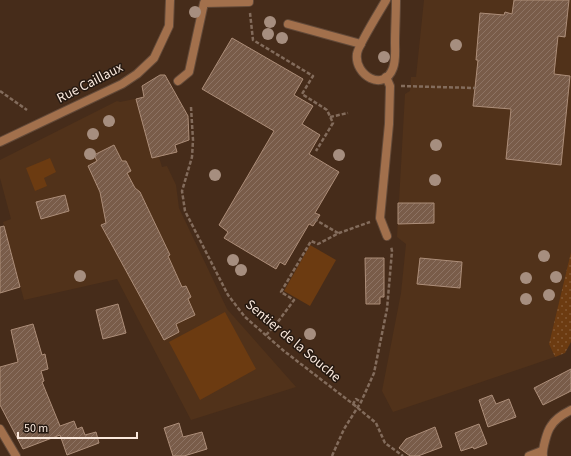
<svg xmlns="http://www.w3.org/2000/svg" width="571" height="456" font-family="'Source Sans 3',sans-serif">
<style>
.built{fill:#51321a}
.grass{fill:url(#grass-dots)}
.park{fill:#6c3b11}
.building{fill:url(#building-hatch);stroke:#ad8e79}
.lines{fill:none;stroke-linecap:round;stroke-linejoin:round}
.service-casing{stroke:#634a39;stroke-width:10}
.minor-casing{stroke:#634a39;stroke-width:10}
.tertiary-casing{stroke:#634a39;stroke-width:10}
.path{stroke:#836c5c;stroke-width:2.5;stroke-dasharray:4 2;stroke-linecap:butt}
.service{stroke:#a2704c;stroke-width:8}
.minor{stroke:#a2704c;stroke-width:8}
.tertiary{stroke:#a2704c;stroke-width:8}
.path-bridge{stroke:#836c5c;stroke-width:2.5;stroke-dasharray:4 2;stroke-linecap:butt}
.tree{fill:#a68e7f}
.labels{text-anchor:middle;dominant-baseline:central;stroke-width:3;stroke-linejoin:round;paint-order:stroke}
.street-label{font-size:14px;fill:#fae9dd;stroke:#241810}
</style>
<defs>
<pattern id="grass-dots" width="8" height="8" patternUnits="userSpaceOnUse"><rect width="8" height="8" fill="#6c3b11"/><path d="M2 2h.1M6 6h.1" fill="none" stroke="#825733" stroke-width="1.8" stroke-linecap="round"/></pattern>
<pattern id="building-hatch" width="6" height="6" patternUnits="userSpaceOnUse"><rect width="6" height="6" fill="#795c49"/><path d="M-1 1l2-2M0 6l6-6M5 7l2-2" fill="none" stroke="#8d7363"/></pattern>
</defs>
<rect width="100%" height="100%" fill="#462c1a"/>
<g class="built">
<path d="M424 0H571V252L549 344 555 357 393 412 382 391 401 293 406 244 397 237 405 94 410 91 411 77H416Z"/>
<path d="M162 74 166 76 188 116 189 140H188L187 136 174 140 177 152 159 157 162 167 167 166 176 185 179 208 227 309 296 387 191 420 117 279 24 300 3 222 11 219 0 178V160L117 101 120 102 144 97 142 86Z"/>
</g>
<path class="grass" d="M571 252V342L565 353 555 357 549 344Z"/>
<g class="park">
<path d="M50 158 56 172 44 178 47 186 35 191 26 168Z"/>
<path d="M310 245 336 260 310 306 284 291Z"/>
<path d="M225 312 256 369 200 400 169 342Z"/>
</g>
<g class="building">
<path d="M514 0H569L565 37 558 36 554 74 570 76 561 165 506 159 511 109 473 106 478 60H476L480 13 504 15 505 12 512 14Z"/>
<path d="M232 38 303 79 294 95 313 106 302 124 320 135 309 154 339 172 315 213 320 215 313 226 309 224 285 265 280 262 276 269 224 238 228 232 219 225 274 131 202 89Z"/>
<path d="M160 75H165L188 116 189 140 175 145 177 152 152 158 136 99 144 97 142 86Z"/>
<path d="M114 145 122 161H126L131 171 127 173 135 188 140 192 170 255 168 256 182 287 186 286 191 297 188 299 195 315 176 324 179 332 164 340 101 225 106 223 100 192 88 166 97 161 94 155Z"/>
<path d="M65 195 69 211 41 219 36 202Z"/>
<path d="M398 203H434V223L398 224Z"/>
<path d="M4 226 20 287 0 293V227Z"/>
<path d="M365 258H384V297H380V304H366Z"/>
<path d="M420 258 462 262 460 288 417 284Z"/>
<path d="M118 304 126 333 103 339 96 310Z"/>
<path d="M33 324 42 355 45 354 48 369 41 371 44 381 42 382 60 426 74 421 77 429 82 427 85 435 96 432 99 443 67 455 60 435 23 449 0 405V367L18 362 11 330Z"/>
<path d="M571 369V391L543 405 534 388Z"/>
<path d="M492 395 496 404 509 399 516 417 488 427 479 400Z"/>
<path d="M179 423 183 437 202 432 207 449 184 456H173L164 428Z"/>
<path d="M479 424 487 444 474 449 473 447 461 451 455 433Z"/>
<path d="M435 427 442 447 418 456H410L399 448 406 439Z"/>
</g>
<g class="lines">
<g class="service-casing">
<g id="service">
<path d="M288 24 361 44"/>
<path d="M178 81 189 72 204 3 249 2V0"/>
</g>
</g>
<g class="minor-casing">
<g id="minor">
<path d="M386 0C381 9 357 47 357 54 354 75 384 93 393 68 396 60 395 51 395 43 395 29 396 14 396 0"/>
<path d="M386 77 390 86 389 124 380 218 387 236"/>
<path d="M529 456 542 451"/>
<path d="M543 456C542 450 547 431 551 426 555 419 565 413 571 410"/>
</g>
</g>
<g class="tertiary-casing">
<g id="tertiary">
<path d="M0 142 122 84 137 74 154 58 169 26 170 0"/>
<path d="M0 429 16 456"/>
</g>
</g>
<g class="path">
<path d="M250 13 253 40 313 76 302 94 327 110 333 123 316 151"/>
<path d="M401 86 475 88"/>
<path d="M0 91 27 110"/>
<path d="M191 107 193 140 192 157 182 191 185 211 228 295 245 317 284 351 353 404 356 399 361 402"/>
<path d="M330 117 348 113"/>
<path d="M314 219 338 233"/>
<path d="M266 335 277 323 294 300 281 292 311 241 318 244 339 233 370 222"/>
<path d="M376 423 385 443 403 456"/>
<path d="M332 456 344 429 361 402 374 373 387 309 392 251 391 246"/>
</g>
<use href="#service" class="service"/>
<use href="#minor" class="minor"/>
<use href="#tertiary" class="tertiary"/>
<path class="path-bridge" d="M353 404 376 423"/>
</g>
<g class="tree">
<circle cx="195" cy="12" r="6"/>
<circle cx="270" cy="22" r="6"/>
<circle cx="268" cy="34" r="6"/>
<circle cx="282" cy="38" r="6"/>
<circle cx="456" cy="45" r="6"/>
<circle cx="384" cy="57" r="6"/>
<circle cx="109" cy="121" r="6"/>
<circle cx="93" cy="134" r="6"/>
<circle cx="436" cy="145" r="6"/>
<circle cx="90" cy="154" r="6"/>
<circle cx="339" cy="155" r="6"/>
<circle cx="215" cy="175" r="6"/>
<circle cx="435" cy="180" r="6"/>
<circle cx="544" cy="256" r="6"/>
<circle cx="233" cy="260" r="6"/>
<circle cx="241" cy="270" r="6"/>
<circle cx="80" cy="276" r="6"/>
<circle cx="556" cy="277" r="6"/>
<circle cx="526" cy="278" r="6"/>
<circle cx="549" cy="295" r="6"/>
<circle cx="526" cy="299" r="6"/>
<circle cx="310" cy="334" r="6"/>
</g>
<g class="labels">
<g class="street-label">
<text transform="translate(90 83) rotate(-27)">Rue Caillaux</text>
<text transform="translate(293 341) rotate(40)">Sentier de la Souche</text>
</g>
</g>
<path d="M18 432v6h119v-6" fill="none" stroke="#fae9dd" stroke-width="2"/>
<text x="24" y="432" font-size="12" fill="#fae9dd" stroke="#241810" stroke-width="3" paint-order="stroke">50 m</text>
</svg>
